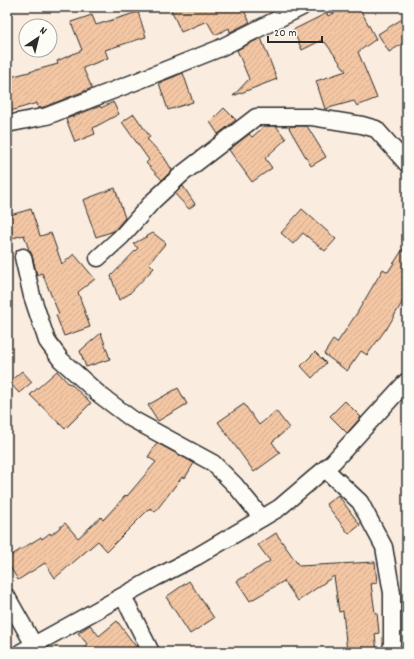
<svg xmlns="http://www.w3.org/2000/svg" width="414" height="659" font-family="Dekko,sans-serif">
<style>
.building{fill:url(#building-hatch);stroke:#2b2b2b}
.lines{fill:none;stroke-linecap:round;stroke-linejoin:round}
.minor-casing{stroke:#2b2b2b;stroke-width:19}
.minor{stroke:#fdfcf7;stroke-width:16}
</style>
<defs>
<pattern id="building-hatch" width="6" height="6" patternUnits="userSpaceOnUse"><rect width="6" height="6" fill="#f4c7a4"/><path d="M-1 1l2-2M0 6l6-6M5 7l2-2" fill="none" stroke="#d1ab8d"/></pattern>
</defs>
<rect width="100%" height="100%" fill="#faecde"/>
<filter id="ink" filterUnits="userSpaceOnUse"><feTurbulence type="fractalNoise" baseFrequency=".025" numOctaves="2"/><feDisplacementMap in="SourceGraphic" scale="8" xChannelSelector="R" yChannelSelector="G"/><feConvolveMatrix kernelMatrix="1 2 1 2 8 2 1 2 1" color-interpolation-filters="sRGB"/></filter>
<g filter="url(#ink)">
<g class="building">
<path d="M170 7H242L250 22 230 32 229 28 215 35 207 21 181 32Z"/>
<path d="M346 7H359L376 39 358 52 377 98 357 106 354 101 325 109 316 81 346 71 325 42 324 43 322 40 302 50 293 30 327 13 328 16Z"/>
<path d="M138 12 146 37 105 50 108 58 83 68 92 88 44 107 38 108 37 103 7 112V78L58 64 57 61 82 50 71 22 92 15 96 25Z"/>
<path d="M407 16V41L389 52 378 34Z"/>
<path d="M261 38 277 79 233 96 249 79 237 50Z"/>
<path d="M183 73 193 102 168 110 159 83Z"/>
<path d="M113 102 119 114 93 128 95 134 75 142 66 119 100 106 101 108Z"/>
<path d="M224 108 236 120 218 134 210 122Z"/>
<path d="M134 114 150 137 147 139 164 157 172 170 162 180 146 163 149 160 122 122Z"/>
<path d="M265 126H276L286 139 265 158 272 168 252 182 229 150 249 134 252 137Z"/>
<path d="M291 126H307L326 157 311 166 289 128Z"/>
<path d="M183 186 195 204 189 209 175 194Z"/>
<path d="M115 188 125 218 114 231 96 237 83 200Z"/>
<path d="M31 209 40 236 51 233 62 264 74 254 95 279 78 292 90 327 64 336 56 315 59 314 42 273 37 275 32 255 29 250 24 235 13 238 7 216Z"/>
<path d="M302 209 336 239 325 251 303 233 293 244 281 233Z"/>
<path d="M153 233 166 243 149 263 154 268 129 294 119 300 111 276 138 248 133 244Z"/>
<path d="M407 243V294L386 330V329L367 355 361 351 347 371 324 354 333 340 337 343 357 313 383 269 388 272Z"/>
<path d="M101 333 110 359 86 367 80 351Z"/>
<path d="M315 352 326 363 312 378 301 366Z"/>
<path d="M22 371 32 382 19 393 9 382Z"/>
<path d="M57 371 69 384 70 383 91 403 65 429 30 395Z"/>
<path d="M178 388 187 404 158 421 148 405Z"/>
<path d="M345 401 361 417 347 433 330 416Z"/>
<path d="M244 404 259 425 276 411 289 428 272 442 280 453 254 472 218 422Z"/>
<path d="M157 443 194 463 185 478 182 477 155 512 150 508 107 551 98 541 55 578 45 563 18 580 7 562V558L41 537 42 539 50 533 51 535 65 523 78 538 101 517 103 520 126 495 127 496 156 462 148 457Z"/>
<path d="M338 495 360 525 349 534 326 504Z"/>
<path d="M276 533 299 566 375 562 377 583 371 584 375 613H377L379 633 375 634 377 652H347L343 611 339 612 334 576 298 601 284 581 250 601 237 581 270 561 258 545Z"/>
<path d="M189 581 214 618 190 634 166 597Z"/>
<path d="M117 621 140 652H79L88 645 78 633 90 625 99 636Z"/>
</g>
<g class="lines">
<g class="minor-casing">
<g id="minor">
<path d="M7 124 47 116 135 82 218 49 302 7"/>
<path d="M23 257 32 296 47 341 61 360 100 395 132 419 213 463 235 485 262 518"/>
<path d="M98 258 122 236 153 201 182 174 256 117H312L362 125 376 129 407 164"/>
<path d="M325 469 360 502 384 547 392 593V643L391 652"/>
<path d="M123 596 151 652"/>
<path d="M7 597 34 645"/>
<path d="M21 652 155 578 196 557 279 508 333 462 407 381"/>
</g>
</g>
<use href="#minor" class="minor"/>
</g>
</g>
<rect width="414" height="659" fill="none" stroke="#fdfcf7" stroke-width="24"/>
<rect x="12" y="12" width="390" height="635" fill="none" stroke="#2b2b2b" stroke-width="1.5" filter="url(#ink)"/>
<g transform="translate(38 38) rotate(35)"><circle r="19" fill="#fdfcf7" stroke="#a9a8a5"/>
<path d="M0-3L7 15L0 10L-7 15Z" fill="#2b2b2b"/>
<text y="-6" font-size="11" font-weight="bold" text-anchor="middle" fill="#2b2b2b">N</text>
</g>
<path d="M268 36v6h54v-6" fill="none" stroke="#2b2b2b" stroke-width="2"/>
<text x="274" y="36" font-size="12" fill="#2b2b2b" stroke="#fdfcf7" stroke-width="3" paint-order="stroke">20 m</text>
</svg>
